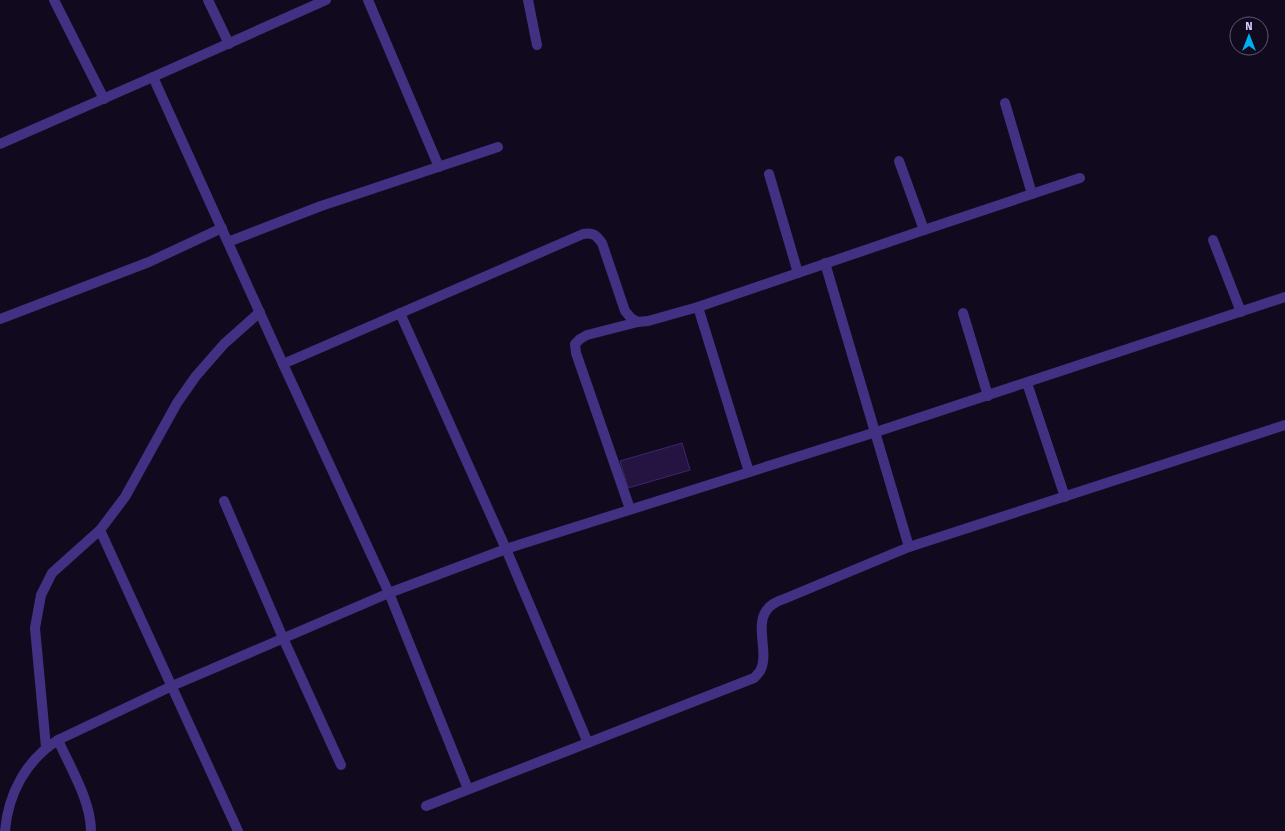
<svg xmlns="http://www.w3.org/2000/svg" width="1285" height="831" font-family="'Fira Sans',sans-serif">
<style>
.building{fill:#251441;stroke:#412470}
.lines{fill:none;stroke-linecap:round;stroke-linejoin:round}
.service{stroke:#423082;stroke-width:10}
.minor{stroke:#423082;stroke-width:10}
</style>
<rect width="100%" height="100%" fill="#110a1f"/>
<path class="building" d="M682 443 690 470 628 488 620 461Z"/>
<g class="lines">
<g class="service">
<path d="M1005 103 1032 194"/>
<path d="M899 161 924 230"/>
<path d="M1213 240 1241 312"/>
<path d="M963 313 988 396"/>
<path d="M0 319 149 262 222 228"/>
</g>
<g class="minor">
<path d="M54 0 104 99"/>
<path d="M208 0 229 44"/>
<path d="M368 0 439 167"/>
<path d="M528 0 537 45"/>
<path d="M153 77 283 364 389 593 468 789"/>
<path d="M0 144 153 77 326 0"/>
<path d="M769 174 798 273"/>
<path d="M228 242 321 206 498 147"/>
<path d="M825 263 909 547"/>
<path d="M698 307 749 472"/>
<path d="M400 313 506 549 588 743"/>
<path d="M283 364 583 234C593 232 596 235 602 243L625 311 631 318 638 322 648 321 698 307 924 230 1080 178"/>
<path d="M1027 383 1065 497"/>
<path d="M224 501 283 638 341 765"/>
<path d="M630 509 576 353 575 344 580 339 587 335 638 322"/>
<path d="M100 530 238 831"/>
<path d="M58 740C70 767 91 801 91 831"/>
<path d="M46 747 35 628 41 595 52 573 100 530 125 497 177 403 196 376 224 344 260 312"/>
<path d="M426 806 754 678C756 676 758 674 760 671 771 652 750 619 773 604 776 602 780 600 784 599L909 547 1285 425"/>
<path d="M5 831C8 794 26 760 58 740L172 686 389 593 506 549 876 432 1285 297"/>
</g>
</g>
<g transform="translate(1249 36)"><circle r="19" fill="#110a1f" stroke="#615679"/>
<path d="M0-3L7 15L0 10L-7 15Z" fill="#00aff3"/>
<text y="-6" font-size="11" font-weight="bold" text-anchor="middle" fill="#d8c8ff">N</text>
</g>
</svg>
